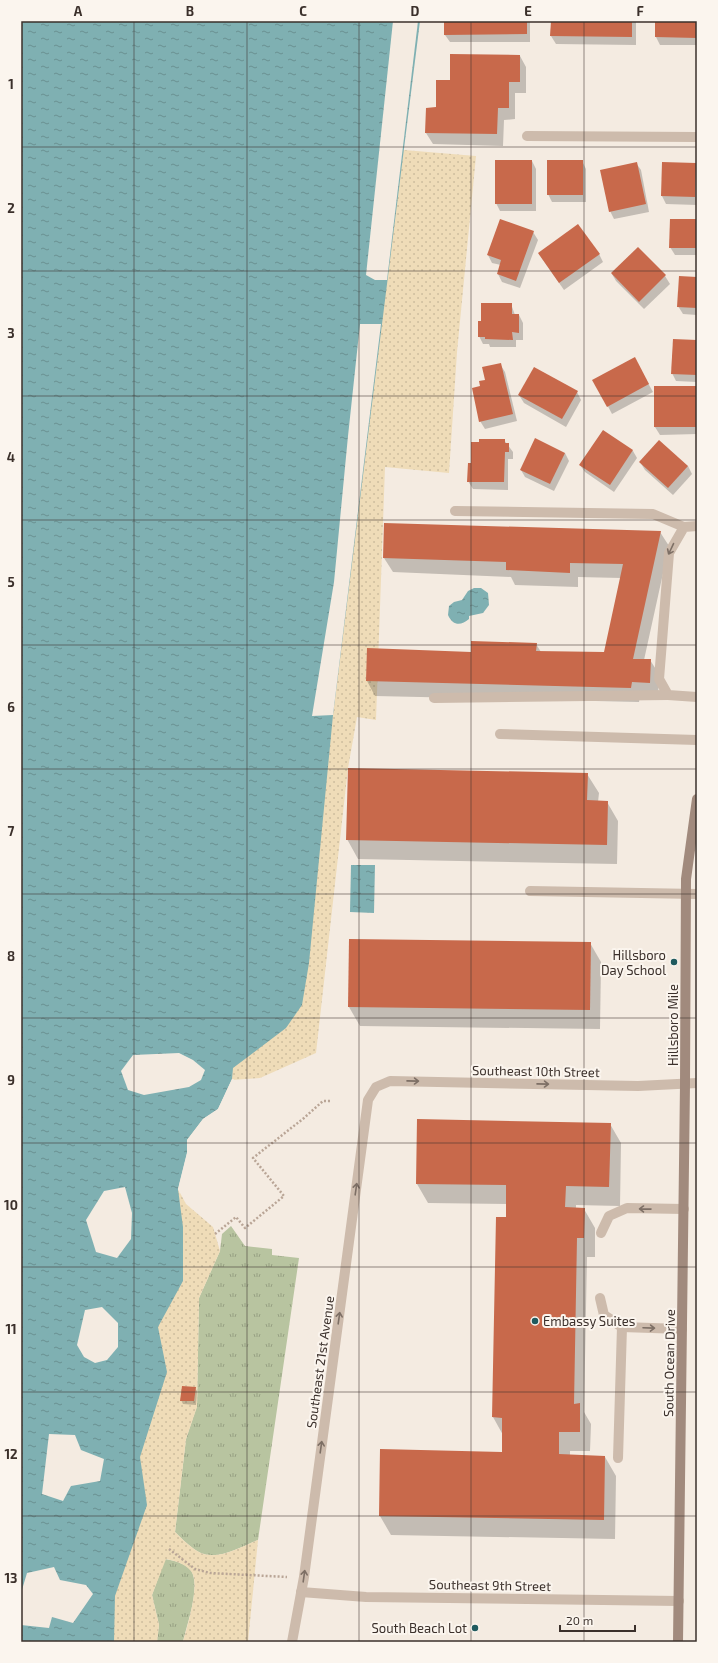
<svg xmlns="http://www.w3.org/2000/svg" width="718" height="1663" font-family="'Exo 2',sans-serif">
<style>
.grass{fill:url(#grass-tufts)}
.sand{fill:url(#sand-dots)}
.water{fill:url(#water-ripples)}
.pier{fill:#f4ebe1}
.shadow{fill:#0003}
.building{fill:#c8694b}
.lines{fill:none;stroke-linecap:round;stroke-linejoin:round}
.path{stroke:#b9a596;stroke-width:2.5;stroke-dasharray:2 2;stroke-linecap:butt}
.lane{stroke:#cdbbac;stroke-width:10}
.street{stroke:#cdbbac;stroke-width:10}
.secondary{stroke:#a18a7d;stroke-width:10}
.oneway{stroke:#7d6f65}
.grid{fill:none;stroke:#3b302b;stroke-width:1;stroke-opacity:0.55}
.poi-dot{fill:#1f5a5e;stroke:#fbf5ee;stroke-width:1.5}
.labels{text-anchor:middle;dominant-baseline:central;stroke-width:4;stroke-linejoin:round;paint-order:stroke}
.poi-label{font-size:13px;fill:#3b302b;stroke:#fbf5ee;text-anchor:end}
.street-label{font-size:13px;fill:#3b302b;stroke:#fbf5ee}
.neatline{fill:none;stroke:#3b302b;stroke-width:1.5}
.grid-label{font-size:13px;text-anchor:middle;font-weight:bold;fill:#3b302b}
</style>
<defs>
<pattern id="grass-tufts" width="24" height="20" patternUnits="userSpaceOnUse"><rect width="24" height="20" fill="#b8c4a0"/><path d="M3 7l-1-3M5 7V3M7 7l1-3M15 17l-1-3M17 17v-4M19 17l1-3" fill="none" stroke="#97a083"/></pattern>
<pattern id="sand-dots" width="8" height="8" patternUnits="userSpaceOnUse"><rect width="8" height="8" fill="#efdcb8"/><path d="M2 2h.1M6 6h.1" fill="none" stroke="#cebd9e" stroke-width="1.8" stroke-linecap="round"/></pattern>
<pattern id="water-ripples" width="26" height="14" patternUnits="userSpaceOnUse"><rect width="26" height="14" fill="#7fb0b2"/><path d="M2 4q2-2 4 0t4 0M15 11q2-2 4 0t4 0" fill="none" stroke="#699091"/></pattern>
</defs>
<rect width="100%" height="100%" fill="#f4ebe1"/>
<g class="grass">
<path d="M231 1226 245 1246 272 1249V1255L299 1258 258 1540C238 1548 214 1564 194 1549 187 1544 181 1538 175 1532L186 1439 197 1406 199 1298 220 1251 222 1234Z"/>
<path d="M165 1559C174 1561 187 1563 192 1572 200 1589 187 1624 183 1642H157L159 1625 152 1595Z"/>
</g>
<path class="sand" d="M380 148 476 156 457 352 449 473 385 467 376 720 357 717 348 768 316 1053 260 1078 232 1080 187 1140 178 1189 186 1204 213 1227 220 1251 199 1298 197 1407 186 1439 175 1532C181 1538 187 1544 194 1549 214 1564 238 1548 258 1540L248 1642H183C187 1627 201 1583 191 1571 184 1563 175 1561 166 1559L152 1595 159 1625 157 1642H21Z"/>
<g class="water">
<path d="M21 21H420L333 715 309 963 302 1005 286 1028 233 1068 232 1079 218 1109 203 1119 187 1140V1153L178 1189 183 1227V1281L158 1327 167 1372 140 1457 147 1505 115 1596 114 1642H21Z"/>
<path d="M474 588H481L488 593 489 605 483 613 469 616V619C461 626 453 626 448 615L449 606 454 602 462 600 468 591Z"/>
<path d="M351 865H375L374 913 350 912Z"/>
</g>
<g class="pier">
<path d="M393 21H418L387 280H375L366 275Z"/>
<path d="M360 324H381L333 715 312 716 334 582 348 436Z"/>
<path d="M179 1053 193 1060 205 1070 201 1080 189 1087 144 1095 128 1090 121 1071 133 1055Z"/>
<path d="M232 1079H234L219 1110 204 1120 189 1141V1153L180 1189V1194L178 1189 187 1153V1140L203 1119 218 1109Z"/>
<path d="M125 1187 132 1213 131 1239 117 1258 96 1252 86 1220 104 1191Z"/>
<path d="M102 1307 118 1323V1347L107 1360 95 1363 84 1357 77 1345 85 1310Z"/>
<path d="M49 1434 75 1435 81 1450 104 1459 100 1481 71 1486 63 1501 42 1494Z"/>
<path d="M54 1567 60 1580 86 1585 93 1594 73 1623 52 1617 49 1628 21 1625V1593L27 1573Z"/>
</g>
<g class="shadow">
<path d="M445 21H530V42H450L445 35Z"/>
<path d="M552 21H636V45L556 44 551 36Z"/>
<path d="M656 21H697V45H660L656 37Z"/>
<path d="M520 56 526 67V93H515V119L504 120 503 146 433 144 426 133 451 81Z"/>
<path d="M532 161 536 169V211H500L496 203Z"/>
<path d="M582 161 586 169V202H552L548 194Z"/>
<path d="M636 163 641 170 649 212 614 219 610 211Z"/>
<path d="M663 163 696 164 697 166V205L666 204 662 196Z"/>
<path d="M697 220V255H675L670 247Z"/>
<path d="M533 232 538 240 520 288 502 282 498 274 501 265 492 263 488 255Z"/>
<path d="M638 248 665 276 670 284 644 309 616 281 612 274Z"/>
<path d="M539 254H599L603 262 564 290Z"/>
<path d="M697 278V315L683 314 678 306Z"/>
<path d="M511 304 515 315H519L523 323V340H516V347H490L489 344H483L479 336 482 322Z"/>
<path d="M697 341V382L676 381 672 373Z"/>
<path d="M634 358 653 392 612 414 594 380Z"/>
<path d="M500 364 505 372 517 421 485 429 480 421 481 387Z"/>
<path d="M697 389V434L660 435 655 427Z"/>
<path d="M577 392 581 400 566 427 524 403 519 395Z"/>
<path d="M603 431 633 451 637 458 614 492 585 472 580 465Z"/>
<path d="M504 440 513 452V459H508V490L473 489 468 481 472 464Z"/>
<path d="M565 453 569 461 554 491 525 477 521 470Z"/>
<path d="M640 462 688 466 692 474 673 495 645 470Z"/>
<path d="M660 532 669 546 644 660H650L659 674 658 697 640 696 639 702 375 696 367 681 368 649 472 653 536 644 541 652 605 653 621 578 578 577V587L515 585 511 577 393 572 384 558Z"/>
<path d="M587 774 599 793 598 802H607L618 821 617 864 358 859 347 839Z"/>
<path d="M590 943 601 962 600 1029 360 1026 349 1007Z"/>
<path d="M610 1124 621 1143 620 1206 576 1205V1209H584L595 1228V1257H587L584 1412 591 1424 590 1451H570V1456L605 1457 616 1476 615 1539 391 1535 380 1516 503 1453V1435L493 1417 507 1204 428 1203 417 1184Z"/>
<path d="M195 1388 197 1391 196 1405 183 1404 181 1400Z"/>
</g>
<g class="building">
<path d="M444 21H527V34L444 35Z"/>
<path d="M551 21H632V37L550 36Z"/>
<path d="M655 21H697V38L655 37Z"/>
<path d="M450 54 520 55V82H509V108H498L497 134 425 133 426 108 436 107V80H450Z"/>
<rect x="495" y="160" width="37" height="44"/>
<rect x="547" y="160" width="36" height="35"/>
<path d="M637 162 646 204 609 212 600 170Z"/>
<path d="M662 162 696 163 695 197 661 196Z"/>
<path d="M500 219 534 231 516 281 497 274 501 260 487 255Z"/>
<path d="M670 219H697V248H669Z"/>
<path d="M578 224 600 254 559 283 538 253Z"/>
<path d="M638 247 666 275 639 302 611 273Z"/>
<path d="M679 276 697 277V308L677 307Z"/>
<path d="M481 303H512V314H519V333L512 332 513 340 485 339V337H478V321H481Z"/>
<path d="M673 339 697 340V375L671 374Z"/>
<path d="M635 357 649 384 607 407 592 380Z"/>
<path d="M501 363 513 414 479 422 472 388 480 386 479 381 485 380 482 367Z"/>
<path d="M534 367 578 391 562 419 518 395Z"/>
<rect x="654" y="386" width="43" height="41"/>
<path d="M603 430 633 450 610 485 579 465Z"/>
<path d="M535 438 565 453 550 484 520 470Z"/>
<path d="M479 439H505V443H509V452H505L504 482H467L468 463H471V442H479Z"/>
<path d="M659 440 688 466 668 488 639 462Z"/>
<path d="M384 523 661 531 633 659H651L650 683 632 682 631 688 366 681 367 648 471 652V641L537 643 536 651 604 652 623 564 570 563V573L506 570V562L383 558Z"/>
<path d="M348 768 588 773 587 800 608 801 607 845 346 840Z"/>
<path d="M349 939 591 942 590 1010 348 1007Z"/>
<path d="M417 1119 611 1123 609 1187 566 1186 565 1207 585 1208 584 1238H577L574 1404 580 1403V1432H559V1454L605 1456 604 1520 379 1516 380 1449 502 1452V1418L492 1417 496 1217H506V1185L416 1184Z"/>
<path d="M182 1386 196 1387 194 1401H180Z"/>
</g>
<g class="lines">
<g class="path">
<path d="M215 1234 236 1217 245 1228 284 1196 253 1158 304 1118 323 1101H330"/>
<path d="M169 1549 195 1569 210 1573 287 1577"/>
</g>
<g class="lane">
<path d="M527 136 697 137"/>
<path d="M455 511 653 514 684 527"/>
<path d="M697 526 684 527 669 553 659 679 668 695 697 697"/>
<path d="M434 698 668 695"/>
<path d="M500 734 697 740"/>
<path d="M530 891 697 894"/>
<path d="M601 1233 609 1216 627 1208 684 1209"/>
<path d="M600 1298 604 1315 622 1327 682 1329"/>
<path d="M618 1458 622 1327"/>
</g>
<g class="street">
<path d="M301 1592 366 1597 679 1601"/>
<path d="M292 1642 304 1577 368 1100 376 1087 390 1081 638 1086 697 1083"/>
</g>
<path class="secondary" d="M678 1642 685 1084 686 879 697 799"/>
</g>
<defs><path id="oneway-shaft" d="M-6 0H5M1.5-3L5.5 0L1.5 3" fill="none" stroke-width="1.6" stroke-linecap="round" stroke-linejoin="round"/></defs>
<g class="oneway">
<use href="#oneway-shaft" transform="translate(671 549) rotate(115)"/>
<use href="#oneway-shaft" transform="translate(413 1081) rotate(1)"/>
<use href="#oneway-shaft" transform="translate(543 1084) rotate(1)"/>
<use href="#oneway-shaft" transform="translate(356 1189) rotate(-82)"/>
<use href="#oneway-shaft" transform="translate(645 1209) rotate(-179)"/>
<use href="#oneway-shaft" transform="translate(339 1318) rotate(-82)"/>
<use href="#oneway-shaft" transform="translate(649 1328) rotate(2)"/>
<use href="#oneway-shaft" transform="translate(321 1447) rotate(-82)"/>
<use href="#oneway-shaft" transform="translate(304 1576) rotate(-82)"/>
</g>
<path class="grid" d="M134 21V1642M247 21V1642M359 21V1642M471 21V1642M584 21V1642M21 147H697M21 271H697M21 396H697M21 520H697M21 645H697M21 769H697M21 894H697M21 1018H697M21 1143H697M21 1267H697M21 1392H697M21 1516H697"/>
<g class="poi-dot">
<circle cx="674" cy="962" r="4"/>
<circle cx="535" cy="1321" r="4"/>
<circle cx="475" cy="1628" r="4"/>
</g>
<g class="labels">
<g class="poi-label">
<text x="666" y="955">Hillsboro<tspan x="666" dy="15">Day School</tspan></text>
<text x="543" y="1321" text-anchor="start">Embassy Suites</text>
<text x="467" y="1628">South Beach Lot</text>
</g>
<g class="street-label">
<text transform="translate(673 1025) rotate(-90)">Hillsboro Mile</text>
<text transform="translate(536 1071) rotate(1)">Southeast 10th Street</text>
<text transform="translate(320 1362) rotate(-82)">Southeast 21st Avenue</text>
<text transform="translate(669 1363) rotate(-89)">South Ocean Drive</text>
<text transform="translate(490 1585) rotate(1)">Southeast 9th Street</text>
</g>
</g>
<rect width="718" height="1663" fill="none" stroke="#fbf5ee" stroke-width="44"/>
<path d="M560 1625v6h75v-6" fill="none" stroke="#3b302b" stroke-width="2"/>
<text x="566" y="1625" font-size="12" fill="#3b302b" stroke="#fbf5ee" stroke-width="3" paint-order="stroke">20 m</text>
<rect x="22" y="22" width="674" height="1619" class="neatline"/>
<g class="grid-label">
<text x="78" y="16">A</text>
<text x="190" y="16">B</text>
<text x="303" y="16">C</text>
<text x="415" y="16">D</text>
<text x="528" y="16">E</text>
<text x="640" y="16">F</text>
<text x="11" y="89">1</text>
<text x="11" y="213">2</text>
<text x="11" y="338">3</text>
<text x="11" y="462">4</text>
<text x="11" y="587">5</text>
<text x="11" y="712">6</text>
<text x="11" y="836">7</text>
<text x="11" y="961">8</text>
<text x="11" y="1085">9</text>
<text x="11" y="1210">10</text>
<text x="11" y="1334">11</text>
<text x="11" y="1459">12</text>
<text x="11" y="1583">13</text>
</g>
</svg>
